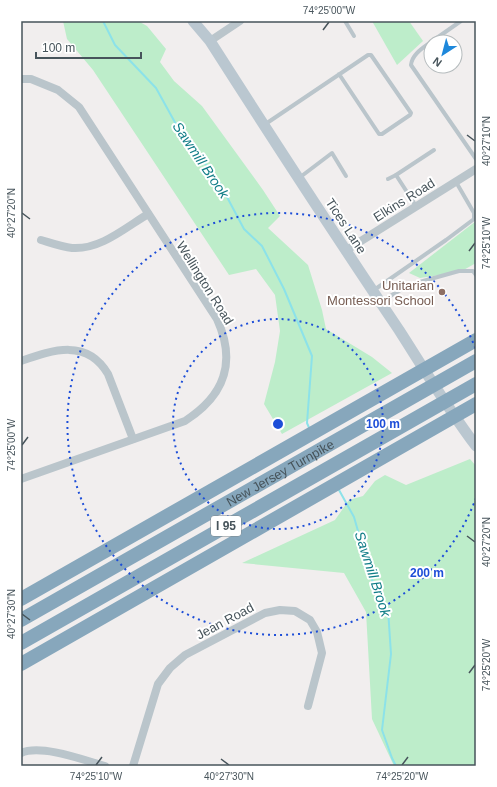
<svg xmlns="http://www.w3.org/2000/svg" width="497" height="787" font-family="Arial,sans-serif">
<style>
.green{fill:#bdedca}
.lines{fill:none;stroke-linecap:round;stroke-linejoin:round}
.stream{stroke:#8ce2e9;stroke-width:2}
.lane{stroke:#bac5cb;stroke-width:4}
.street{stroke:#bac5cb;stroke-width:8}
.secondary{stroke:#bac7d0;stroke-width:11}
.highway{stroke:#87a7bc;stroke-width:14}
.ticks{fill:none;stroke:#47545b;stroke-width:1.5}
.ring{fill:none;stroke:#1d4ed8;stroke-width:2;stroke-dasharray:2 4}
.education-dot{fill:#8d6e63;stroke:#fff;stroke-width:1.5}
.labels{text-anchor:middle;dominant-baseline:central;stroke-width:4;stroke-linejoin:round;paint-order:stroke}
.shield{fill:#fff;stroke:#7e878c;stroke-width:1}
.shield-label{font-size:12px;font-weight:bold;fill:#47545b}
.street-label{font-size:13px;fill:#47545b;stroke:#fff}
.education-label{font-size:13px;fill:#785e54;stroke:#fff;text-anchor:end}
.water-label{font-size:14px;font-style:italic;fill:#107d87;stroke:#fff}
.centre{fill:#1d4ed8;stroke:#fff;stroke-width:2}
.ring-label{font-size:12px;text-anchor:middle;font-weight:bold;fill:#1d4ed8;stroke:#fff;stroke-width:4;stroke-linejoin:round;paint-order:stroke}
.neatline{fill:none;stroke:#47545b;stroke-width:1.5}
.ticks-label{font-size:10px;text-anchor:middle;fill:#47545b}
</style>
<rect width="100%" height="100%" fill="#f1eeee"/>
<g class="green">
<path d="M63 21H138L147 26 166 49 160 62 174 81 202 106 263 190 280 216 268 228 308 265 322 310 326 329 372 357 392 373 282 434 264 404 275 362 280 331 275 295 256 269 229 275 93 70 67 39Z"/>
<path d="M372 21H409L423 41 397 65Z"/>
<path d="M476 221V263L460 272 420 278 409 273Z"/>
<path d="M470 459 476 466V766H394L372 719 366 612 344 573 242 563 335 520 349 500 363 496 375 481 385 475 406 485Z"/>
</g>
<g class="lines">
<g class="stream">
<path d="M103 21 115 45 156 88 177 126 219 182 244 229 262 246 284 289 312 356 307 423 310 430"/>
<path d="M339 490 354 517 372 580 388 609 391 654 382 730 392 758 396 766"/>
</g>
<g class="lane">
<path d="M345 21 354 36"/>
<path d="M431 42C423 48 412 54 411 65L476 159"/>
<path d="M431 42 461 21"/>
<path d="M264 125 368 55H371L411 113 410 115 382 134H379L339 74"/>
<path d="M299 178 332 153 346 176"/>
<path d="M388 179 396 175"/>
<path d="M416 206 396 175 434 150"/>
<path d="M374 290 446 240 474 219V213L456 182"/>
<path d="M380 302 409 285 459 271H473L476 275"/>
</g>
<g class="street">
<path d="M210 41 240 21"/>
<path d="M21 79H31L58 90 79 107 217 319C237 363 224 396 185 421L21 479"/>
<path d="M41 240C51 243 62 247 72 248 100 250 125 228 148 214"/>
<path d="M345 251 476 169"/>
<path d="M21 361C53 350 87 338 108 374L133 439"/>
<path d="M21 753C41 744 84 760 105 766"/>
<path d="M133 766 158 684 170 668 185 655 265 613 280 610 295 611 310 620 317 632 322 653 308 706"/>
</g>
<path class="secondary" d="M193 21 210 41C272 138 335 235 399 330 424 369 448 409 476 446"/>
<g class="highway">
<path d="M21 599 476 340"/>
<path id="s1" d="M21 620 476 361"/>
<path d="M21 643 476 384"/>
<path d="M21 664 476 404"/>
</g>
</g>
<path class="ticks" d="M323 30 329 22M467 135 475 141M22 213 30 219M469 251 475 243M22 445 28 437M467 536 475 542M22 614 30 620M469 673 475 665M221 759 229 765M96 765 102 757M402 765 408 757"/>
<g class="ring">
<circle cx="278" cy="424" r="105"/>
<path d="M476 498A211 211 0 1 1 476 350"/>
</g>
<circle class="education-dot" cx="442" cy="292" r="4"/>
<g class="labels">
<rect class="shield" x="211" y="516" width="30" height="20" rx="3"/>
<g class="shield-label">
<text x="226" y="526">I 95</text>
</g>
<g class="street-label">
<text transform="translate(404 200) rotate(-32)">Elkins Road</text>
<text transform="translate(346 226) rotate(57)">Tices Lane</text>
<text transform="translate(205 283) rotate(58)">Wellington Road</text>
<text stroke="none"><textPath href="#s1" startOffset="298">New Jersey Turnpike</textPath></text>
<text transform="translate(225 621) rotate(-28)">Jean Road</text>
</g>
<g class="education-label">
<text x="434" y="285">Unitarian<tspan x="434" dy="15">Montessori School</tspan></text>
</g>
<g class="water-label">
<text transform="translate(201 160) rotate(56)">Sawmill Brook</text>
<text transform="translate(373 574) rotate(72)">Sawmill Brook</text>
</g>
</g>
<circle cx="278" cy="424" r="6" class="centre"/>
<g class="ring-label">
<text x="383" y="428">100 m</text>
<text x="427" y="577">200 m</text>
</g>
<rect width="497" height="787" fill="none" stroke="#ffffff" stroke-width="44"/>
<g transform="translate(443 54) rotate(216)"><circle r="19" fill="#ffffff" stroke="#b5bbbd"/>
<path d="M0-3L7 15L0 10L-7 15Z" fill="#1e88db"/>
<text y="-6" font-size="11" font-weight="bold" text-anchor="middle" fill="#47545b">N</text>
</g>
<path d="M36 52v6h105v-6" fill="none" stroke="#47545b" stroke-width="2"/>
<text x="42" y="52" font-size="12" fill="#47545b" stroke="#ffffff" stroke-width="3" paint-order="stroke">100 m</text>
<rect x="22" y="22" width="453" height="743" class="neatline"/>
<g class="ticks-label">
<text x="329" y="14">74°25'00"W</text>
<text transform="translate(486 141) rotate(-90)" y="4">40°27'10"N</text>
<text transform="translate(11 213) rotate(-90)" y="4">40°27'20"N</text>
<text transform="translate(486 243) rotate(-90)" y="4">74°25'10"W</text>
<text transform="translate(11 445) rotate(-90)" y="4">74°25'00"W</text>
<text transform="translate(486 542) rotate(-90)" y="4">40°27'20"N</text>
<text transform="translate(11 614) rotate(-90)" y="4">40°27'30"N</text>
<text transform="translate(486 665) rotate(-90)" y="4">74°25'20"W</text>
<text x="96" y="780">74°25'10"W</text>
<text x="229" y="780">40°27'30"N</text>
<text x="402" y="780">74°25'20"W</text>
</g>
</svg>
